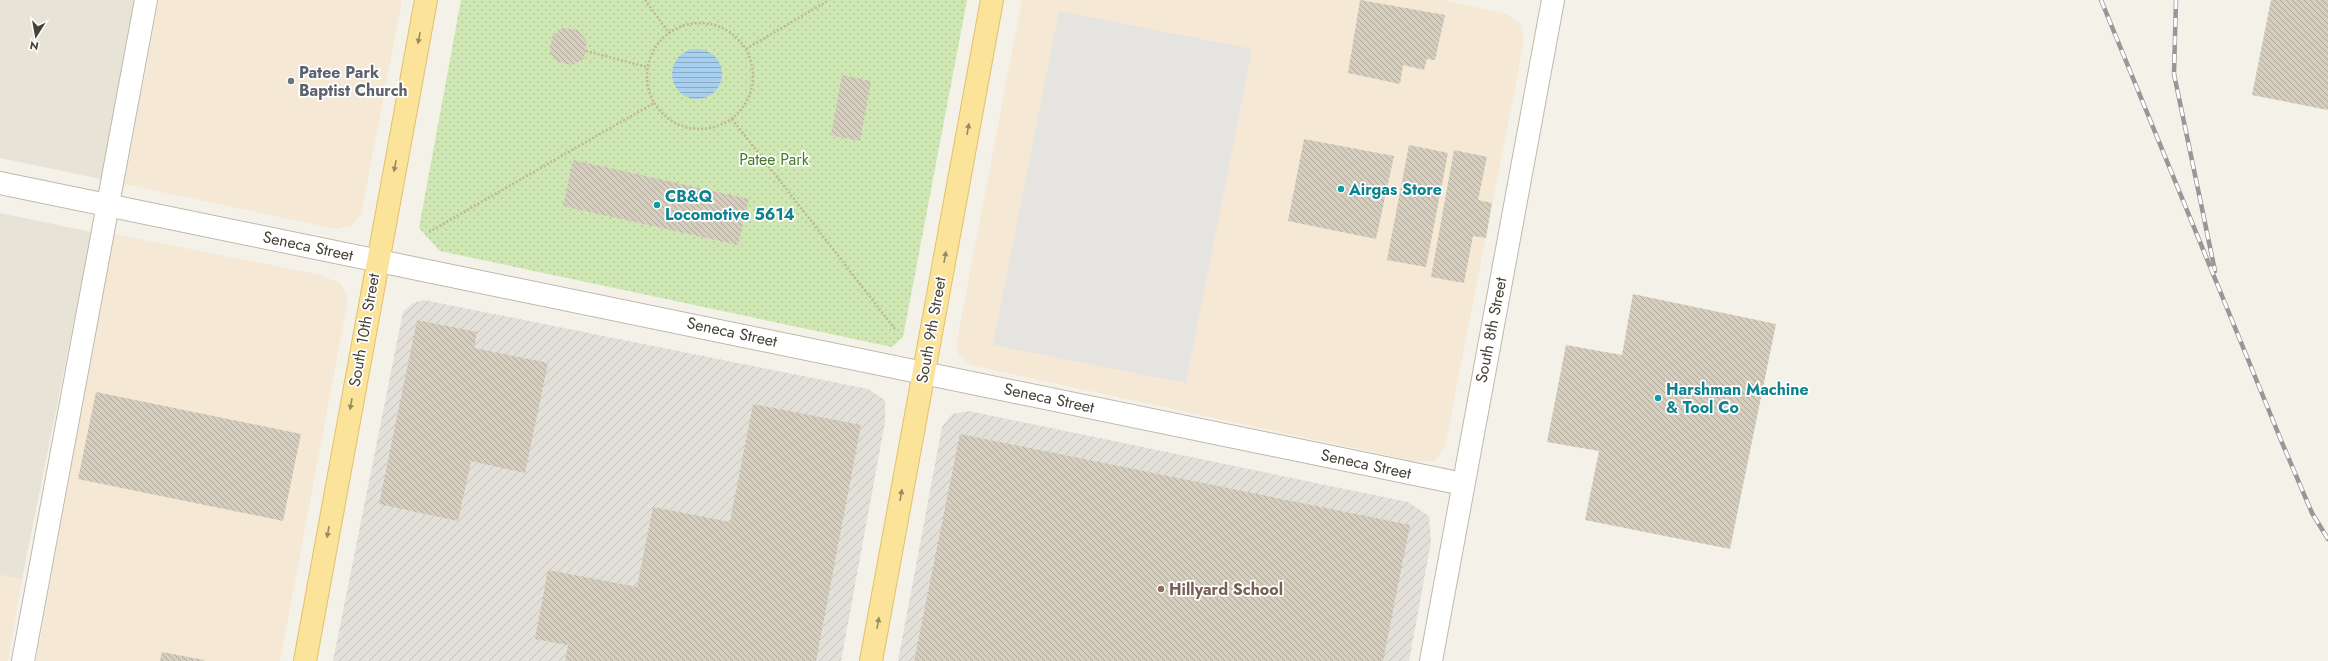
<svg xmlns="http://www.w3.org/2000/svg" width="2328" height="661" font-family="Jost,sans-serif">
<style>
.residential{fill:#e8e3d7}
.commercial{fill:#f5e8d5}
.industrial{fill:url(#industrial-furrows)}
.park{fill:url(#park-dots)}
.parking{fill:#e5e4e0}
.water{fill:url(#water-rules)}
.building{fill:url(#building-back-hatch)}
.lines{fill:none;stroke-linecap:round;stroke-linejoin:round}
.minor-casing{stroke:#bfb9ab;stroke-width:24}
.major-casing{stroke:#e1c16a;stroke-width:24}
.path{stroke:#c1b59d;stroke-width:2.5;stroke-dasharray:2 2;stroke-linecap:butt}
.minor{stroke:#fff;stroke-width:22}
.major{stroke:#fbe39a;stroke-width:22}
.rail-casing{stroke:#979797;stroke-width:4.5}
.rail{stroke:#fff;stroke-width:3;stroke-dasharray:9;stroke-linecap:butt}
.oneway{fill:#988a64}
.worship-dot{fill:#6b7280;stroke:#fff;stroke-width:1.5}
.culture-dot{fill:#0f9aa8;stroke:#fff;stroke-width:1.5}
.education-dot{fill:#8d6e63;stroke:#fff;stroke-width:1.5}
.labels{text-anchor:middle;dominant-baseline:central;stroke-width:3.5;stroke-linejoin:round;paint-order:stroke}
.worship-label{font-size:16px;font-weight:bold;fill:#5b616d;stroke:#fff;text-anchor:start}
.park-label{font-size:16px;fill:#46782b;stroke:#fff}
.culture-label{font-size:16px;font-weight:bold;fill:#0d838f;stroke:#fff;text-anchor:start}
.street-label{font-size:16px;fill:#474237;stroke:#fff}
.education-label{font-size:16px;font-weight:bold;fill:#785e54;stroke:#fff;text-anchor:start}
</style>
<defs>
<pattern id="industrial-furrows" width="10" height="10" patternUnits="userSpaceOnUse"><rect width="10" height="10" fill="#e3e0da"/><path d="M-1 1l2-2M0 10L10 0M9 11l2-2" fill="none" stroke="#c4c1bc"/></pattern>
<pattern id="park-dots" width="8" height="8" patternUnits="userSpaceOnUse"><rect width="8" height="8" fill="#cee7b3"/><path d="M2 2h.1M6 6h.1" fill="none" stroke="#b2c79b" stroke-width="1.8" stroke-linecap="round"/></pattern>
<pattern id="water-rules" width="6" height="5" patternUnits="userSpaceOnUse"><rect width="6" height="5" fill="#a7cfef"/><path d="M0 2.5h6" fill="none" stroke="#8aaac2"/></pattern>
<pattern id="building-back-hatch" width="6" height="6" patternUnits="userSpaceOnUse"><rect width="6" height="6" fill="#d5cdbe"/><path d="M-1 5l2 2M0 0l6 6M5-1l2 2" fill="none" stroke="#afa89b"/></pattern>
</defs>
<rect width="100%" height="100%" fill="#f4f1e9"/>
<g class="residential">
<path d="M0 0H134L101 179 0 158Z"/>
<path d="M0 213 92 232 22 579 0 575Z"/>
</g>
<g class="commercial">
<path d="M159 0H402L361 215 352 225 336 229 124 184Z"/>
<path d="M1022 0H1443L1506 14 1521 24 1524 41 1445 446 1435 461H1414L970 365 959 355 957 341Z"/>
<path d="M114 234 321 275 341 284 348 299 280 661H36Z"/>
<path d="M0 575 22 579 8 661H0Z"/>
</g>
<g class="industrial">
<path d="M424 300 868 389 885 400V422L841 661H333L403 312 413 303Z"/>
<path d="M969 411 1408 502 1429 516 1431 542 1409 661H898L942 427 952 414Z"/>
</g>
<path class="park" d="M461 0H967L903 337 892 347 440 251 419 228Z"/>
<path class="parking" d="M1059 11 1252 49 1186 383 993 345Z"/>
<circle class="water" cx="697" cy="74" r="25"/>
<g class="building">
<path d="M1360 0 1445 15 1435 60 1427 59 1424 70 1403 65 1400 84 1348 73Z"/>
<path d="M2271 0H2328V110L2252 95Z"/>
<path d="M562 28 578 30 587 42 584 59 572 65 558 62 550 52 552 37Z"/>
<path d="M842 75 871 81 860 141 831 135Z"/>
<path d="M1304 139 1394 156 1376 239 1288 221Z"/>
<path d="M1409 145 1448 153 1426 267 1387 260Z"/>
<path d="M1454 150 1487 157 1478 200 1492 203 1486 238 1473 236 1464 283 1431 277Z"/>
<path d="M573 160 749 199 738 245 563 206Z"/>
<path d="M1633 294 1776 324 1730 549 1585 520 1599 451 1547 442 1566 345 1622 355Z"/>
<path d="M417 320 477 332 474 348 548 363 525 473 471 461 458 521 379 504Z"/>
<path d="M96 392 301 434 283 521 78 479Z"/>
<path d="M753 404 861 425 816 661H565L568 645 535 639 548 570 637 587 653 507 730 522Z"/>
<path d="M960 434 1410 525 1383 661H914Z"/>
<path d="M162 652 204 660V661H160Z"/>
</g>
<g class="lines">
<g class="minor-casing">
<g id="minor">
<path d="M0 183 1463 484"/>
<path d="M23 661 146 0"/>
<path d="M1431 661 1553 0"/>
</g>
</g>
<g class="major-casing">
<g id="major">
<path d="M305 661 426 0"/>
<path d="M871 661 992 0"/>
</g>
</g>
<g class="path">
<path d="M645 0 669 33"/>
<circle cx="700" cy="76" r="53"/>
<path d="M746 49 829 0"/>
<path d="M586 51 647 67"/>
<path d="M732 119 895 329"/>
<path d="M429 232 654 103"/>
</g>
<use href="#minor" class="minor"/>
<use href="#major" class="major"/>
<g class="rail-casing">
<g id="rail">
<path d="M2101 0 2283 445 2312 513 2328 539"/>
<path d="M2176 0 2174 74 2215 271"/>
</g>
</g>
<use href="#rail" class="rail"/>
</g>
<defs><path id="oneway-solid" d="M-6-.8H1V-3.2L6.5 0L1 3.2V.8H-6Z"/></defs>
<g class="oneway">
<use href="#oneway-solid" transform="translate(419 38) rotate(101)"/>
<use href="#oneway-solid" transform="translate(968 129) rotate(-80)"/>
<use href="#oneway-solid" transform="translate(395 166) rotate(101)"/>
<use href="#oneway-solid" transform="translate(945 257) rotate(-80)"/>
<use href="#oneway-solid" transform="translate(351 404) rotate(100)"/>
<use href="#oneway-solid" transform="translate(901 495) rotate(-80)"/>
<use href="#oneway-solid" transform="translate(328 532) rotate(100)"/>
<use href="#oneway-solid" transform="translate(878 623) rotate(-80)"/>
</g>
<circle class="worship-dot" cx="291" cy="81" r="4"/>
<g class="culture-dot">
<circle cx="1341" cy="189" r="4"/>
<circle cx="657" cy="205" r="4"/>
<circle cx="1658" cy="398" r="4"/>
</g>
<circle class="education-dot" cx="1161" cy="589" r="4"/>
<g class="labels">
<g class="worship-label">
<text x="299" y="72">Patee Park<tspan x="299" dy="18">Baptist Church</tspan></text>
</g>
<g class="park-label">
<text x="774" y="159">Patee Park</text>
</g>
<g class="culture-label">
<text x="1349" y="189">Airgas Store</text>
<text x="665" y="196">CB&amp;Q<tspan x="665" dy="18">Locomotive 5614</tspan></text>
<text x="1666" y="389">Harshman Machine<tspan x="1666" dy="18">&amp; Tool Co</tspan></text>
</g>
<g class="street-label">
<text transform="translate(308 246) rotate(12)">Seneca Street</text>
<text transform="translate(364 330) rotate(-80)">South 10th Street</text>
<text transform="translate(931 330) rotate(-80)">South 9th Street</text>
<text transform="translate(1491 330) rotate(-79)">South 8th Street</text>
<text transform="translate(732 332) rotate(12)">Seneca Street</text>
<text transform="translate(1049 398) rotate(12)">Seneca Street</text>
<text transform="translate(1366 464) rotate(12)">Seneca Street</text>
</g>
<g class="education-label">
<text x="1169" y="589">Hillyard School</text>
</g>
</g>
<g transform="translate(36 36) rotate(191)" stroke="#ffffff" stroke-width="3" paint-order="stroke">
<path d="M0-3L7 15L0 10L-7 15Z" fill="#474237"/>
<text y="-6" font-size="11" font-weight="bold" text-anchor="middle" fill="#474237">N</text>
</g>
</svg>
